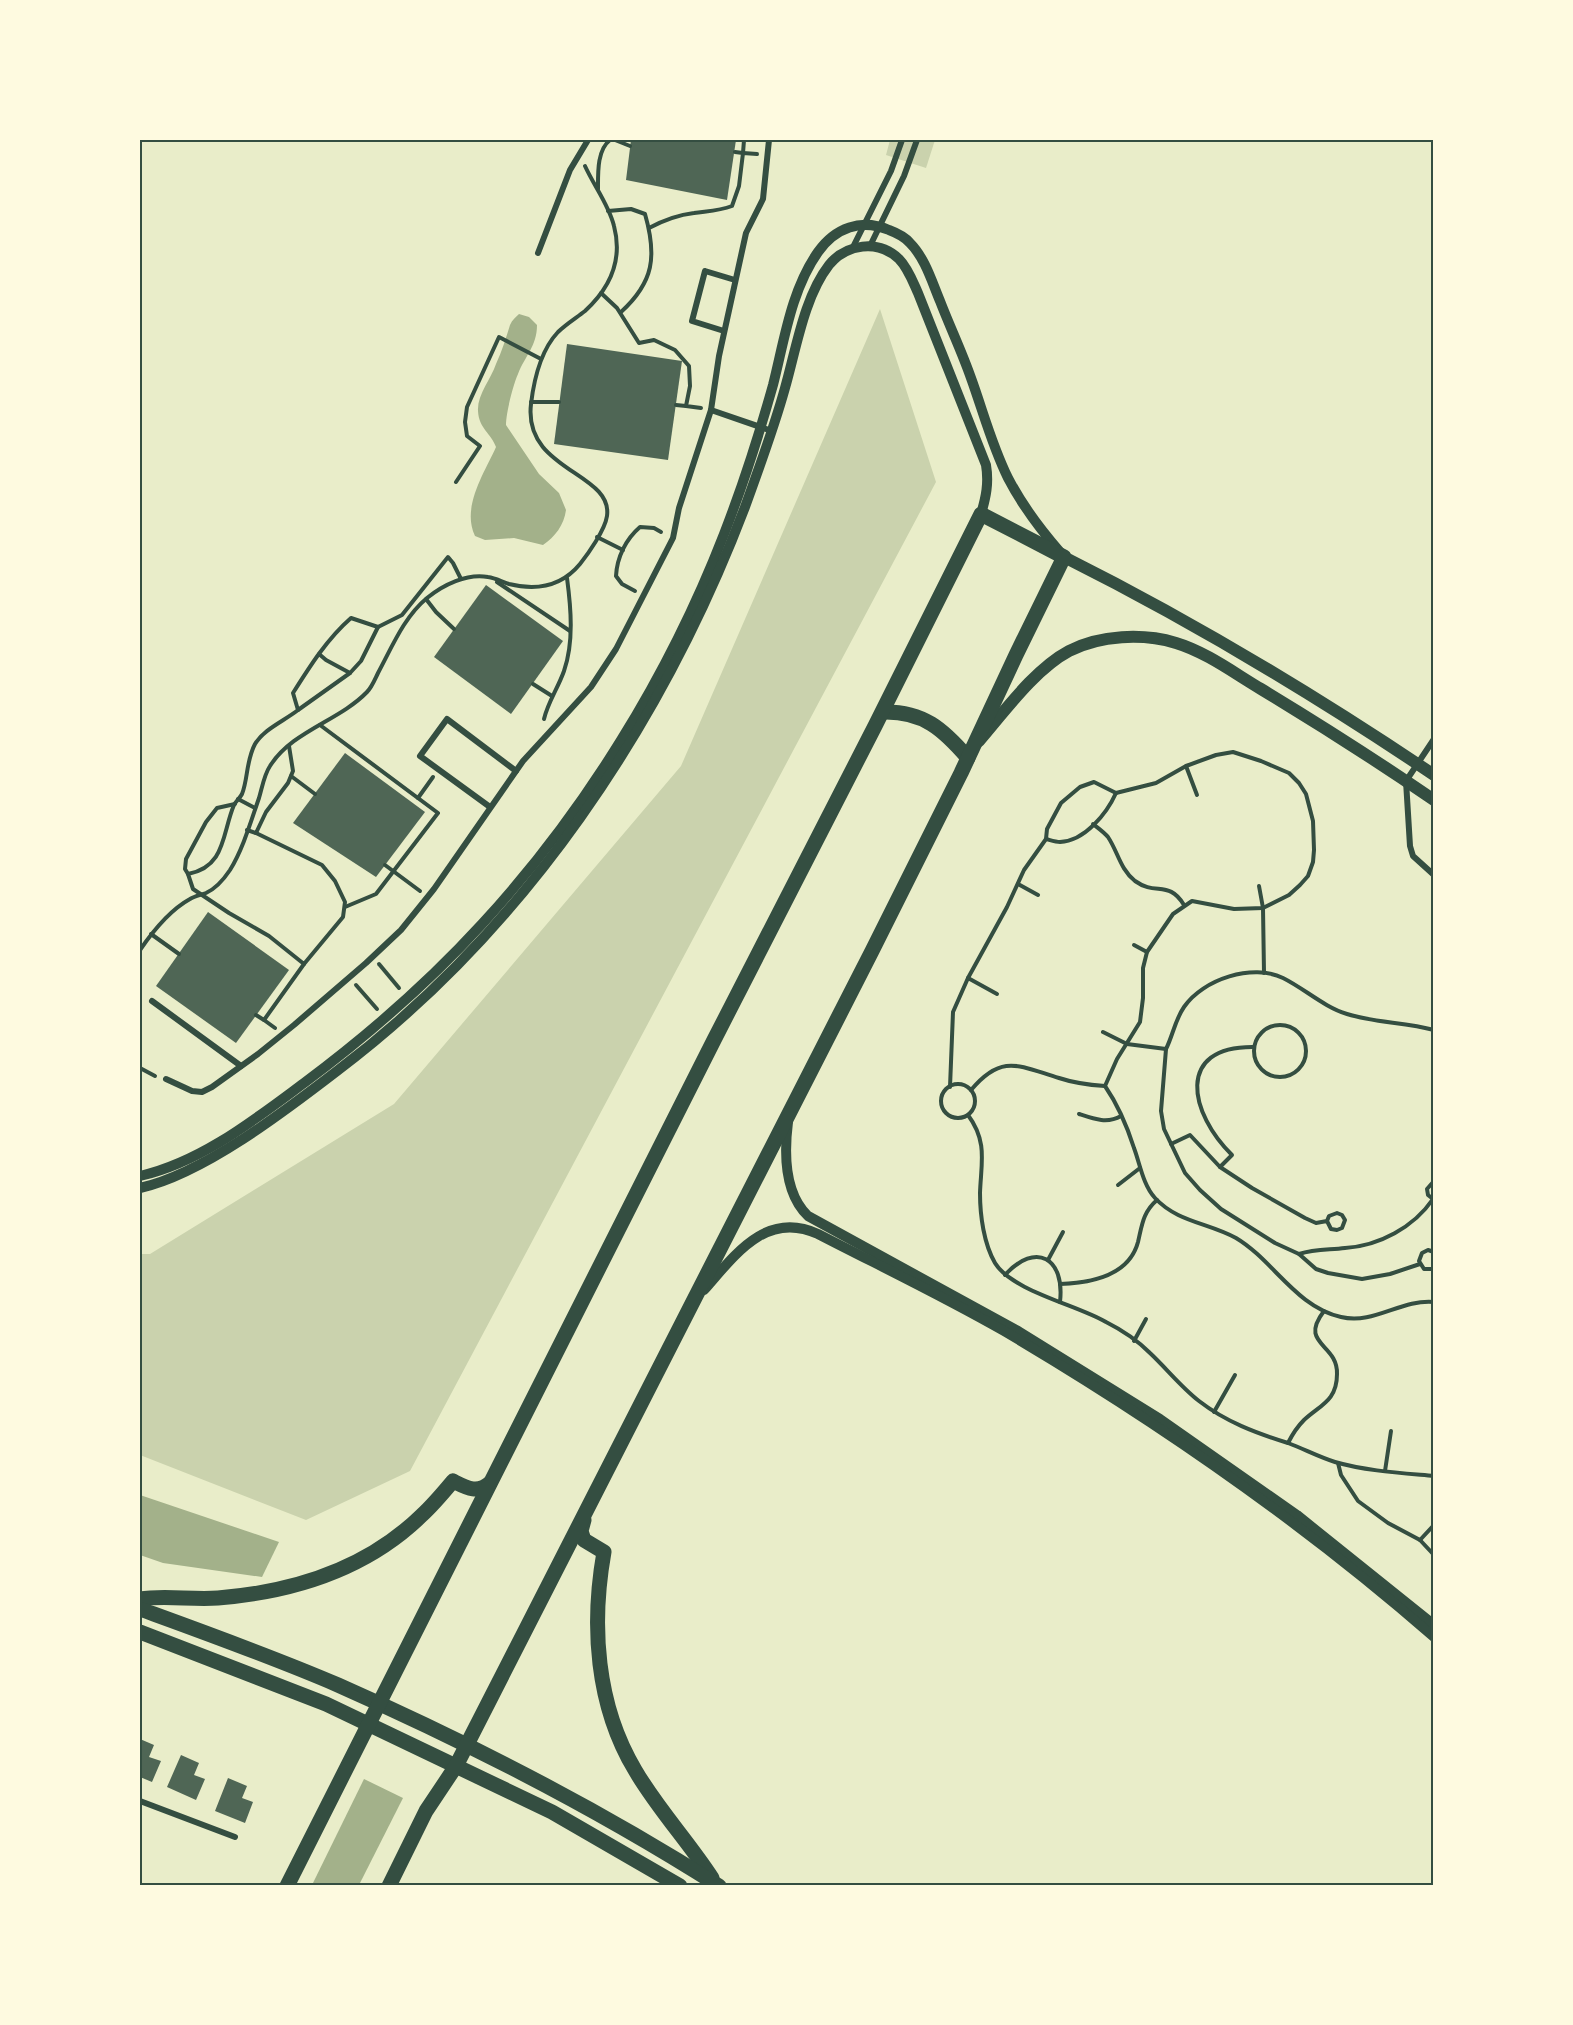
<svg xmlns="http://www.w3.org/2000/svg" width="1573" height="2025" font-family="'Golos Text',sans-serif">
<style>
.green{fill:#cad2ad}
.water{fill:#a3b18a}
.building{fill:#4f6655}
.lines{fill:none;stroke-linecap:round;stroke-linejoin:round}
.path{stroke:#344e41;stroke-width:4}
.minor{stroke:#344e41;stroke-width:6}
.tertiary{stroke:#344e41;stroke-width:10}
.secondary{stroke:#344e41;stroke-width:12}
.primary{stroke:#344e41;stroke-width:15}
.neatline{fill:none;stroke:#344e41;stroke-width:2}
</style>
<rect width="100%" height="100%" fill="#e9edc9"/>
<g class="green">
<path d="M890 140H935L926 168 886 155Z"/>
<path d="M880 309 936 482 410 1471 306 1520 140 1455V1254H150L394 1104 681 766Z"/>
</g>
<g class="water">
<path d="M519 314 529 317 537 325C537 346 525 356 518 374 513 385 506 413 506 425L539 474 559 493 566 510C564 525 555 537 543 545L514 538 485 540 475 536C461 507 485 472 496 447 491 433 479 429 478 411 477 395 491 379 496 364 502 351 506 338 510 325 512 320 516 317 519 314Z"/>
<path d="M140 1495 279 1542 262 1577 163 1563 140 1555Z"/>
<path d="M364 1779 403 1798 359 1885H312Z"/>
</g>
<g class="building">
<path d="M631 140H736L727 200 626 180Z"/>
<path d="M567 344 682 361 668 460 554 444Z"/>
<path d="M486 585 563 641 511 714 434 657Z"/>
<path d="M345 753 425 812 376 877 293 823Z"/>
<path d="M208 912 289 970 236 1043 156 986Z"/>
<path d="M140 1739 154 1745 149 1757 161 1761 152 1782 140 1777Z"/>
<path d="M181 1755 199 1763 194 1775 205 1779 196 1800 167 1787Z"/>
<path d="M228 1778 247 1786 242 1798 253 1802 245 1823 215 1811Z"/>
</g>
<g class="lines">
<g class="path">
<path d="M615 140 630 146"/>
<path d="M735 152 743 153 744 140"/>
<path d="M598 189C598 173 597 150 610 140"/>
<path d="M608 211 631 209 645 214C657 256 654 282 621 312"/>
<path d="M649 228C664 220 677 215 694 213 708 211 719 211 732 206L739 186 743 153 757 154"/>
<path d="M601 293 617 308 639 343 654 340 675 350 689 366 690 386 686 406 701 408"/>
<path d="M531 402H559"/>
<path d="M676 405 686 406"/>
<path d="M456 482 480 446 467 436 465 422 467 407 499 337 541 359"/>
<path d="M597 537 623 550"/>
<path d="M497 582 570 631"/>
<path d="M635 591 622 584 616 576C617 557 626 539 640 527L654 528 661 532"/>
<path d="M426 599 436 612 454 629"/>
<path d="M319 654 326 660 350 673"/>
<path d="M533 684 552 696"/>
<path d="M298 710 350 673 361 661 378 627"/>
<path d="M544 719C548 702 558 688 564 671 574 642 571 608 567 578"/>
<path d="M320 725 438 813 376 894 345 907"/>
<path d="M1186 766 1197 795"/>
<path d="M291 776 315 794"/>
<path d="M418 798 433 777"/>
<path d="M238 799 255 808"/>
<path d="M1093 824C1098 828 1104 832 1108 837 1118 852 1120 869 1135 881 1156 896 1169 880 1184 905"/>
<path d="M247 830 256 833 266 812 288 783 293 771 289 746"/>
<path d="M256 833 322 865 335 881 345 902 343 917 304 964 269 936 229 913 193 889 188 874C226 867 222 833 234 805 236 801 240 798 242 794 248 779 246 761 255 744 264 729 284 721 298 710L293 693C310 666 327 639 351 618L378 627 402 615 448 557 453 563 461 579"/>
<path d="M1046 839C1050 840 1056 842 1060 842 1085 841 1107 813 1116 793"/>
<path d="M385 865 420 891"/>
<path d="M188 874 185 869 186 859 206 822 217 808 235 804"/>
<path d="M1018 884 1038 895"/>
<path d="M1259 886 1263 908 1264 973"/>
<path d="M151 934 179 954"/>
<path d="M1134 945 1147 952"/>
<path d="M140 950C153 931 170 910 190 899 195 896 201 895 206 893 215 889 224 879 230 870 243 849 251 821 259 798 262 788 264 775 270 766 292 731 339 721 367 692 372 687 375 679 378 673 392 647 404 617 427 598 443 585 467 573 488 577 496 578 502 582 509 584 537 591 561 587 580 564 588 554 605 530 607 516 613 472 523 471 531 404 534 379 541 350 558 332 566 324 576 318 585 311 610 288 623 260 614 226 609 205 594 186 585 166"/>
<path d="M379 964 399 988"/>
<path d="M968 978 997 994"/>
<path d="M356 985 377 1009"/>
<path d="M256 1015 264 1020"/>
<circle cx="1280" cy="1051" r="26"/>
<path d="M275 1028 264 1020 304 964"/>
<path d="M1103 1032 1127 1044 1166 1049C1173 1035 1175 1020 1184 1007 1203 979 1253 963 1283 978 1305 989 1324 1007 1347 1014 1375 1023 1405 1022 1434 1030"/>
<path d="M1166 1049 1161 1111 1164 1129 1185 1173 1200 1190 1221 1209 1275 1243 1299 1254 1316 1269 1328 1273 1362 1279 1390 1274 1420 1264"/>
<path d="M140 1068 155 1076"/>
<circle cx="958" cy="1101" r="17"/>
<path d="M950 1087 953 1012 968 978 1007 907 1024 870 1046 839 1047 829 1061 803 1080 787 1094 782 1116 793 1156 783 1186 766 1216 755 1233 752 1261 761 1289 773 1299 783 1306 794 1313 821 1314 850 1313 862 1308 876 1300 885 1289 895 1263 908 1234 909 1192 901 1173 914 1147 952 1143 968V998L1140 1022 1117 1059 1105 1086C1118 1105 1127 1126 1134 1148 1140 1164 1143 1185 1155 1198 1177 1222 1209 1223 1236 1238 1273 1260 1296 1307 1341 1317 1374 1325 1401 1299 1434 1302"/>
<path d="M971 1090C1002 1053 1019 1066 1059 1078 1074 1083 1090 1085 1105 1086"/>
<path d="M1079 1114C1094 1119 1107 1124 1121 1116"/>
<path d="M968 1115C988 1142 981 1163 980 1193 980 1216 984 1244 995 1263 1012 1291 1077 1305 1106 1322 1122 1330 1138 1341 1150 1353 1167 1369 1181 1387 1199 1401 1226 1422 1256 1433 1288 1443 1304 1449 1319 1457 1335 1462 1366 1471 1401 1473 1434 1476"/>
<path d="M1171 1144 1190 1135 1220 1167 1252 1188 1305 1218 1316 1223 1327 1221 1329 1216 1337 1213 1342 1215 1345 1220 1342 1228 1337 1230 1331 1229 1327 1221"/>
<path d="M1220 1167 1232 1155C1190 1114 1174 1046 1254 1047"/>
<path d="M1118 1185 1140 1168"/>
<path d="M1433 1199 1428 1195 1427 1189 1434 1181"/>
<path d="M1434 1252 1428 1250 1422 1253 1419 1261 1424 1269H1434"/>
<path d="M1299 1254C1315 1249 1329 1250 1345 1248 1379 1246 1414 1227 1433 1199"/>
<path d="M1048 1260 1063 1232"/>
<path d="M1005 1275C1036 1241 1065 1258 1060 1302"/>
<path d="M1060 1284C1091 1283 1129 1276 1138 1242 1142 1225 1143 1212 1157 1200"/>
<path d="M1134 1341 1146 1319"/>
<path d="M1214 1412 1235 1375"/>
<path d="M1288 1443C1292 1435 1297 1427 1304 1420 1320 1405 1337 1401 1337 1374 1338 1343 1298 1345 1324 1311"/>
<path d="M1338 1463 1341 1475 1358 1501 1388 1523 1420 1540 1434 1555"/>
<path d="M1385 1471 1391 1431"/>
<path d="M1420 1540 1434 1525"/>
</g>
<g class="minor">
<path d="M870 246 904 176 917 140"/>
<path d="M853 247 891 171 902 140"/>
<path d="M538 253 570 170 588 140"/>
<path d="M724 331 692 321 705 271 735 280"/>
<path d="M711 410 772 431"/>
<path d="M1434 739 1406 781 1410 846 1413 856 1434 875"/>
<path d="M490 807 420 756 447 719 516 771"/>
<path d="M152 1001 241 1066"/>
<path d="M166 1079 192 1091 202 1092 212 1087 258 1054 294 1025 366 963 401 930 434 889 523 761 591 687 616 649 673 538 679 508 711 410 719 356 746 233 763 199 769 140"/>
<path d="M140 1801 235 1837"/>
</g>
<g class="tertiary">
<path d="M788 1122C784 1154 784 1193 808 1216L1018 1331 1160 1419 1297 1515 1434 1625"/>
<path d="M140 1176C201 1162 254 1120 304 1083 367 1036 428 983 482 924 585 812 669 676 724 534 743 485 759 435 773 385 784 342 791 290 818 252 835 228 861 218 889 230 897 233 905 237 910 243 925 258 932 282 940 301 950 327 962 352 971 378 983 411 992 446 1008 478 1022 505 1040 529 1060 552"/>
<path d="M140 1188C203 1174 285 1111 337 1071 525 929 662 725 745 507 759 468 774 428 785 388 796 350 804 297 829 265 846 244 878 239 899 259 908 268 913 282 918 293L986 465C989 483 986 497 981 514"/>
<path d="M704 1290C735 1255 766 1210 818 1234 880 1266 943 1296 1004 1331 1155 1420 1301 1521 1434 1637"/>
</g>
<g class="secondary">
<path d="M1064 557C1192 621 1315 695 1434 775"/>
<path d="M979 741C1004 712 1035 669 1069 651 1100 635 1143 633 1176 643 1206 652 1234 673 1261 689 1319 724 1377 761 1434 800"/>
</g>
<g class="primary">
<path d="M883 712C923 711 943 729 968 758"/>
<path d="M584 1520 581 1531 584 1540 604 1552C591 1625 596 1705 635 1770 657 1808 688 1841 712 1878"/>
<path d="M140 1599C164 1595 192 1600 218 1598 292 1592 367 1569 422 1515 433 1505 443 1493 453 1481 467 1488 477 1494 490 1483"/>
<path d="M140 1609C206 1633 273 1657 338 1685 469 1743 598 1809 719 1886"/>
<path d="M140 1632 326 1704 552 1812 680 1886"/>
<path d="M287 1886 714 1040 875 726 981 514 1064 557 1016 655 961 773 872 951 456 1766 426 1811 389 1886"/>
</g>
</g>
<rect width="1573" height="2025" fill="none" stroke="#fefae0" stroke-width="282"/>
<rect x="141" y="141" width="1291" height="1743" class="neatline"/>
</svg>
